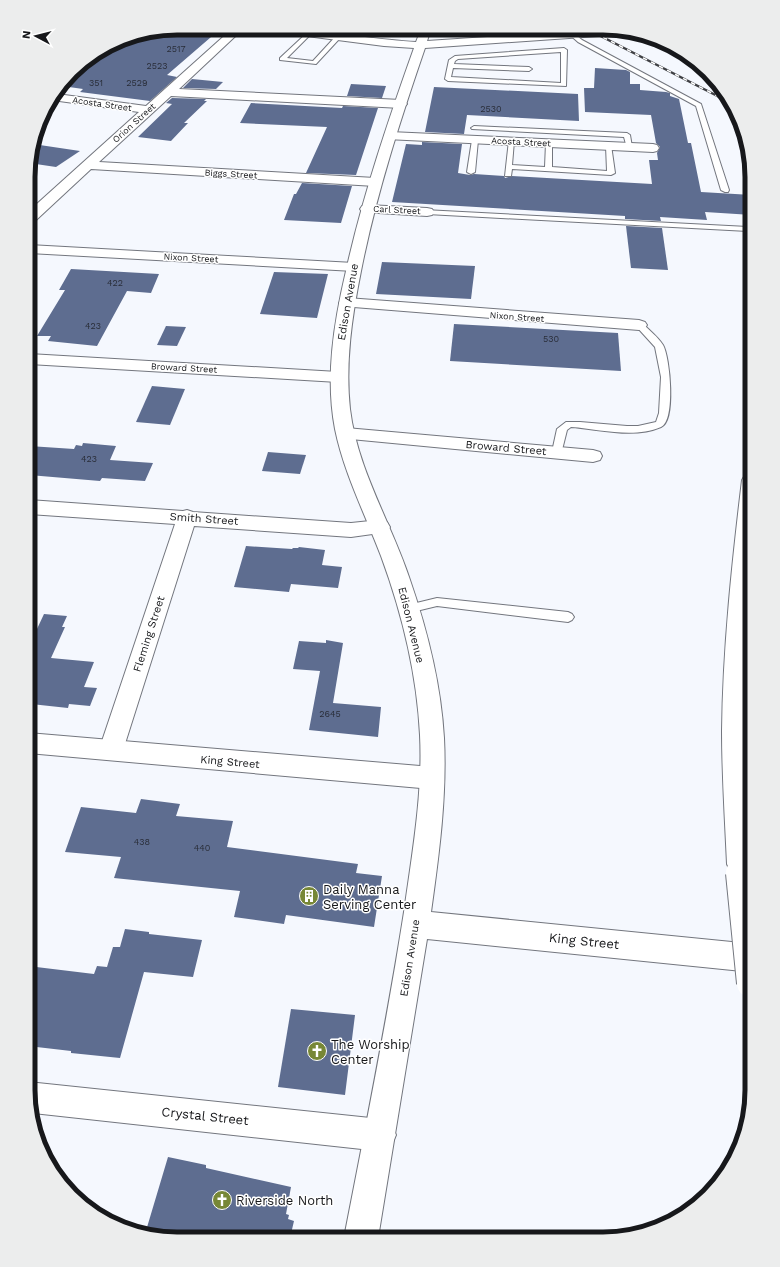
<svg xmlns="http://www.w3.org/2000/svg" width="780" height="1267" font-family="'Work Sans',sans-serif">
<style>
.building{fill:#5e6d90}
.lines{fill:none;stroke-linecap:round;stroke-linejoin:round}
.service-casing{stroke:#73767e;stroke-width:2}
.minor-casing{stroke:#73767e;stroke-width:2}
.tertiary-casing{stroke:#73767e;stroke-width:2}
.secondary-casing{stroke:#73767e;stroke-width:2}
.motorway-casing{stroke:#73767e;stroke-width:2}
.service{fill:#fff;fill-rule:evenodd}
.minor{fill:#fff;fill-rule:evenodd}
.tertiary{fill:#fff;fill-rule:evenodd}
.secondary{fill:#fff;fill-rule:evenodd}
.motorway{fill:#fff;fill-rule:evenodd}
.rail-casing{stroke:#3f4044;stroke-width:2.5}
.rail{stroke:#fff;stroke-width:1.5;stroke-dasharray:4.5;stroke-linecap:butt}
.motorway-bridge-far1-casing{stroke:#73767e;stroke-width:25;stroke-linecap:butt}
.motorway-bridge-casing{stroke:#73767e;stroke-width:32;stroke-linecap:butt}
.motorway-bridge-far1{stroke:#fff;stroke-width:24}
.motorway-bridge{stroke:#fff;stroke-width:30}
.labels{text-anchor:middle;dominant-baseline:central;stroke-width:3;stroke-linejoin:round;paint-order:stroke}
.number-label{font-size:9px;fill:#292d38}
.far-street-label{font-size:9px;fill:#17181b;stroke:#fff}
.street-label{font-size:11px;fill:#17181b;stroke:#fff}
.near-poi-label{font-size:13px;fill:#17181b;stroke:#fff;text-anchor:start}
.near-street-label{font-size:13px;fill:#17181b;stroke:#fff}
.rim{fill:none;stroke:#17181b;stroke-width:5}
</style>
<rect width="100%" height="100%" fill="#f5f8fe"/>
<g class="building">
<path d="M177 28 218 31 167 75 177 77 150 101 80 92 83 89 62 86 70 76 120 40Z"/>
<path d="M595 68 626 70 630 72V84H640V90L666 92 670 93V96L679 99 688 143H691L701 192 752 195V215L705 212 707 220 660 217 661 221 625 219V216L392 202 406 144 422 145V142L462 144 458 173 470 175 474 174 504 176 505 178 512 176 652 184 649 160H658L657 153 660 147 656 143 651 115 585 112 584 88H594Z"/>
<path d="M192 79 223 82 216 89 183 88Z"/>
<path d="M351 84 386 86 382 98 347 96Z"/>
<path d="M434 87 578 94 579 121 467 115 464 134 425 132Z"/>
<path d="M172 98 206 99 204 101H207L184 123H188L171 141 138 137 172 104 166 103Z"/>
<path d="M251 103 342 108 343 106 378 108 356 175 306 173 327 127 240 123Z"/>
<path d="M33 144 80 151 56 167 29 163Z"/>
<path d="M302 183 352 186 341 223 284 220 294 194H296Z"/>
<path d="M626 226 662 228 668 270 631 268Z"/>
<path d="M382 262 475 266 471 299 376 294Z"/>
<path d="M71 269 159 274 151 293 127 291 97 346 48 341 51 336H37L65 290H59Z"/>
<path d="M274 272 328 274 317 318 260 314Z"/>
<path d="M454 324 618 333 621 371 450 361Z"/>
<path d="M166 326 186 327 177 346 157 345Z"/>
<path d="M152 386 185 389 170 425 136 422Z"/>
<path d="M83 443 116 446 110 460 153 463 145 481 102 478 100 481 29 475V446L74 449 76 445 82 446Z"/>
<path d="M268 452 306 455 300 474 262 471Z"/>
<path d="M246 546 292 549 293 548H298L299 547 325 550 322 565 342 567 338 588 291 584 289 592 234 587Z"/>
<path d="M44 614 67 616 62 627H65L51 658 94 662 84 687 97 688 90 706 69 704 68 708 31 704 29 709V646Z"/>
<path d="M326 640 343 643 333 703 381 707 378 737 309 730 320 671 293 669 299 641 326 643Z"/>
<path d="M141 799 180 804 176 816 233 821 227 847 358 864 356 873 382 876 374 927 286 915 284 924 234 917 240 891 114 878 121 857 65 852 81 807 136 813Z"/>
<path d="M125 929 149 932V934L202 940 193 977 144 972 120 1058 71 1053V1051L28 1046V966L94 974 97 966 107 967 113 947H120Z"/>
<path d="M291 1009 355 1015 345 1095 278 1087Z"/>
<path d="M168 1157 206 1165V1168L291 1187 286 1214 289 1215 288 1219 294 1221 290 1238H158L145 1234Z"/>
</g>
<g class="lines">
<g class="service-casing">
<g id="service">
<path d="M309 31 312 33 287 58 313 61 336 36 341 37 316 64 280 60V58Z"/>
<path d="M572 32 582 40 701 104 729 190 728 192H725L721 190 696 106 578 42 569 34Z"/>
<path d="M564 48 567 50 566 86 448 81 445 79 449 60 455 56ZM561 52V83L451 77 453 68 529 71 532 69 529 67 454 64 455 61 458 59Z"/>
<path d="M474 126 627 133 630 135 632 147 627 148 624 137 472 129 471 128Z"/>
<path d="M475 138 478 140 475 172 471 174 467 172 472 140Z"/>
<path d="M509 140 514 141 512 165 545 167 546 143 549 141 552 143V167L607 171 606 146 611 145 615 173 611 175 512 169 511 176H505Z"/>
<path d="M424 210 748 227 752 229 748 231 427 214 423 212Z"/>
<path d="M639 322 642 323C649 330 658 337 663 345 670 357 676 421 661 427 633 439 600 429 571 427L567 430 561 454H553L552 452 557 429 566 422H580L627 426H638L656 422 659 413 661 377 655 347 635 325Z"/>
<path d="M437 598 568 612 572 614 574 617 572 620 568 622 437 606 408 613 404 612 402 609 404 606Z"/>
</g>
</g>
<g class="minor-casing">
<g id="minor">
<path d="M233 28H244L179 89 401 100 405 102 407 104 405 106 401 108 171 96 99 162 375 178 380 179 382 182 380 185 375 186 91 169 34 222 29 223V211L139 112 52 100 57 94 146 106Z"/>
<path d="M390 132 653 144 657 145 659 148 657 151 653 152 386 139 384 136 386 133Z"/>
<path d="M367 205 427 208 432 209 434 212 432 215 427 216 362 212 360 209 362 206Z"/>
<path d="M29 245 354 263 359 264 361 267 359 270 354 271 29 253Z"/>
<path d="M347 298 639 320 645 322 647 325 645 328 639 330 341 306 339 303 341 300Z"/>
<path d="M29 354 338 372 344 373 347 377 344 381 338 382 29 364Z"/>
<path d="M346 428 593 450 600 452 602 456 600 460 593 462 340 438 337 434 340 430Z"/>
<path d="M29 500 183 511 187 510 193 512 351 523 380 520 387 522 390 527 387 532 351 537 194 526 123 750 120 757 111 760 102 757 99 750 175 524 29 514Z"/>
<path d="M28 1082 380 1119 391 1124 396 1135 391 1146 380 1151 33 1113Z"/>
</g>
</g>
<g class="tertiary-casing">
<path id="tertiary" d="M28 733 432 767 441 770 444 778 441 786 432 789 28 753Z"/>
</g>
<g class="secondary-casing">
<path id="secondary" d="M263 28C314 28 365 39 416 42L421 29H431L427 41 606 29H623L632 32 627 34 425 48C400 121 376 195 361 271 352 316 345 363 350 409 357 468 390 521 409 577 427 629 441 683 444 738 447 796 439 855 431 912L752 944V972L427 939 378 1238H344C365 1130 387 1021 404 912 412 854 423 794 420 735 417 674 402 613 381 556 365 514 344 473 335 429 325 377 334 322 346 271 363 195 388 121 414 48L384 46 268 31Z"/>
</g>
<g class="motorway-casing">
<path id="motorway" d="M752 474V580L747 668 746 731 752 867 749 873 740 876 731 873 727 864C725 820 722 775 722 731 723 647 732 563 742 480L745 475Z"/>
</g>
<use href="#service" class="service"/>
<use href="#minor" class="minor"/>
<use href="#tertiary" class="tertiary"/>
<use href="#secondary" class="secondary"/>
<use href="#motorway" class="motorway"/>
<g class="rail-casing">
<path id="rail" d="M587 29 731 103"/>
</g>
<use href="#rail" class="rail"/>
<g class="motorway-bridge-far1-casing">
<path id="motorway-bridge-far1" d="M740 864 741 874"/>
</g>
<g class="motorway-bridge-casing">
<path id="motorway-bridge" d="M741 873 752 983"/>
</g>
<use href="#motorway-bridge-far1" class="motorway-bridge-far1"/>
<use href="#motorway-bridge" class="motorway-bridge"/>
</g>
<defs>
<g id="building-disc" transform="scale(1)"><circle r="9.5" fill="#778736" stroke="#fff"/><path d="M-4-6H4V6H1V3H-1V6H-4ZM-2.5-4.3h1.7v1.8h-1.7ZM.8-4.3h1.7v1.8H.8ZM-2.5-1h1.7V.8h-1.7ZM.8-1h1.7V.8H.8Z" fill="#fff"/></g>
<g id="church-disc" transform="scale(1)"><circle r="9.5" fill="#778736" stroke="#fff"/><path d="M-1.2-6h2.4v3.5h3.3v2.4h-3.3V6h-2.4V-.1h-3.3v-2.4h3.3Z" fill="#fff"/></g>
</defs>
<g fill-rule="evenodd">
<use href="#building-disc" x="309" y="896"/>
<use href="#church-disc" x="317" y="1051"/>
<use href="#church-disc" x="222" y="1200"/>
</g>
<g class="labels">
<g class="number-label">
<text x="176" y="49">2517</text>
<text x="157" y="66">2523</text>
<text x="96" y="83">351</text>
<text x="137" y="83">2529</text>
<text x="491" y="109">2530</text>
<text x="115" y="283">422</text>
<text x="93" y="326">423</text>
<text x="551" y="339">530</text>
<text x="89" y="459">423</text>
<text x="330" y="714">2645</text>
<text x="142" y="842">438</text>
<text x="202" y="848">440</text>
</g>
<g class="far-street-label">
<text transform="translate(102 104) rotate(8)">Acosta Street</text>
<text transform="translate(134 123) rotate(-42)">Orion Street</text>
<text transform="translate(521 142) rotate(3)">Acosta Street</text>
<text transform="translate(231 174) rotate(3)">Biggs Street</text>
<text transform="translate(397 210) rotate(3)">Carl Street</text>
<text transform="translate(191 258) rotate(3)">Nixon Street</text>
<text transform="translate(517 317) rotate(4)">Nixon Street</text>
<text transform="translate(184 368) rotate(3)">Broward Street</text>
</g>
<g class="street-label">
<text transform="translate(348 302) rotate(-80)">Edison Avenue</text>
<text transform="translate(506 448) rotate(5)">Broward Street</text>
<text transform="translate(204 519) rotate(4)">Smith Street</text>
<text transform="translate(411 625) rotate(76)">Edison Avenue</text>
<text transform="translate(149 634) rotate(-72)">Fleming Street</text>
<text transform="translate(230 762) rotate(5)">King Street</text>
<text transform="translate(410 958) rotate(-81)">Edison Avenue</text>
</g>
<g class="near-poi-label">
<text x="323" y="889">Daily Manna<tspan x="323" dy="15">Serving Center</tspan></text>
<text x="331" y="1044">The Worship<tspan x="331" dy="15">Center</tspan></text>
<text x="236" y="1200">Riverside North</text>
</g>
<g class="near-street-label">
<text transform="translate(584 941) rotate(6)">King Street</text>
<text transform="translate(205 1116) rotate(6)">Crystal Street</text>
</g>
</g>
<path d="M0 0H780V1267H0ZM177 35H603A142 142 0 0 1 745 177V1090A142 142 0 0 1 603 1232H177A142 142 0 0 1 35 1090V177A142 142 0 0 1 177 35Z" fill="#eceded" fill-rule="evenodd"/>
<path class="rim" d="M177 35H603A142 142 0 0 1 745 177V1090A142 142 0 0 1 603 1232H177A142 142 0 0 1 35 1090V177A142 142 0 0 1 177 35Z"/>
<g transform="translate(36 36) rotate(277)" stroke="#ffffff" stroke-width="3" paint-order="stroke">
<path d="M0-3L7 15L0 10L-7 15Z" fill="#17181b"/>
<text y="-6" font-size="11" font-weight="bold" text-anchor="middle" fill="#17181b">N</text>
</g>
</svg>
